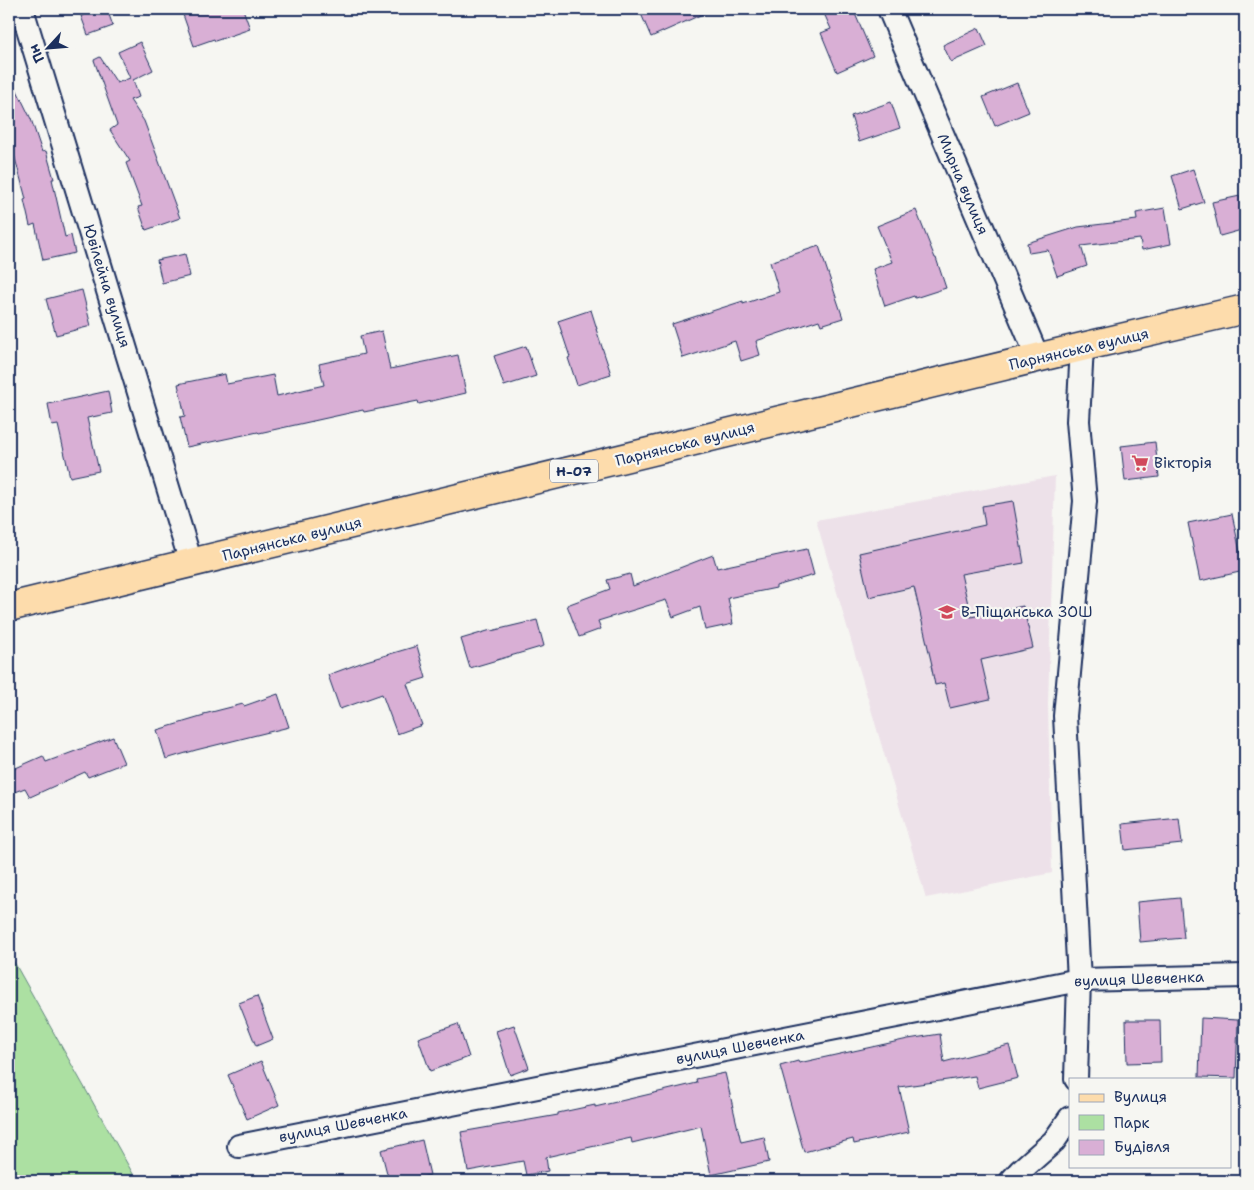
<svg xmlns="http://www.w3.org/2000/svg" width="1254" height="1190" font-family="'Shantell Sans',sans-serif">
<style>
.built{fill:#ede1e9}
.green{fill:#ace0a2;stroke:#648880}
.building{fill:#d9afd5;stroke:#1b2f5e}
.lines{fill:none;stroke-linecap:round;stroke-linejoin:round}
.minor-casing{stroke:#1b2f5e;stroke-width:26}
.primary-casing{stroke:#1b2f5e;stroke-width:31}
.minor{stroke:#f6f6f2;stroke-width:22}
.primary{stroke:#fddcac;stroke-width:28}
.labels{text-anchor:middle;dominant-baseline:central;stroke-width:4.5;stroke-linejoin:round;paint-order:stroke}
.shield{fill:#f6f6f2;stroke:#5d6b8a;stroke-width:1}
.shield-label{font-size:14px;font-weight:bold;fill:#1b2f5e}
.street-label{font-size:15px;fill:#1b2f5e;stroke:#f6f6f2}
.poi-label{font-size:15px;fill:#1b2f5e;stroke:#f6f6f2;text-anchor:start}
</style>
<rect width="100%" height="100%" fill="#f6f6f2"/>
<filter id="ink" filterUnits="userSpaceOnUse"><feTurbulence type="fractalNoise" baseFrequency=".02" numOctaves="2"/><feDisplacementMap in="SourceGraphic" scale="10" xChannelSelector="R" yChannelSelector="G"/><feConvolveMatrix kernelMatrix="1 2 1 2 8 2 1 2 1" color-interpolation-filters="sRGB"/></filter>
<g filter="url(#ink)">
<path class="built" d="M1055 476 1048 704 1052 873 926 898 816 520Z"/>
<path class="green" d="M9 953 137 1181H9Z"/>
<g class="building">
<path d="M102 9H107L113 26 88 35 81 16Z"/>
<path d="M181 9H243L250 29 215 41 214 39 194 46Z"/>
<path d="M639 9H714L651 37Z"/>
<path d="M822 9H853L873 56 837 72 821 33 831 29Z"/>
<path d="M979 28 987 46 951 62 943 45Z"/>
<path d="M140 42 153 70 133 80 139 97 130 100 144 121 180 218 146 230 138 207 142 206 126 163 130 161 110 130 117 125 94 60 100 57 117 83 130 78 118 52Z"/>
<path d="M9 74 31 119 42 152 46 151 54 179H52L65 237 71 235 75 253 43 260 35 224 30 226 24 200 26 199 12 147 9 149Z"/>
<path d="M1017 83 1029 112 995 126 983 97Z"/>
<path d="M891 102 900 128 859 142 851 116Z"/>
<path d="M1193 169 1204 202 1182 209 1172 176Z"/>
<path d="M1240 196 1245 217V229L1220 236 1212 202Z"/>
<path d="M1165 208 1171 244 1142 250 1140 239 1081 246 1087 266 1057 276 1048 250 1029 253 1027 243 1078 227 1137 220 1136 213Z"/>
<path d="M916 210 935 258H936L946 288 915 298 914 296 885 306 873 269 892 262 877 226Z"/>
<path d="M819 246 843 318 821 325 819 320 756 341 760 355 741 361 735 341 683 358 672 324 743 301V304L779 292 770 262Z"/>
<path d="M185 254 190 276 162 283 157 260Z"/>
<path d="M82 290 91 326 56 335 46 299Z"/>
<path d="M591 310 597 329H596L611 374 577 385 568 358 570 357 558 321Z"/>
<path d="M382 331 390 369 458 355 466 393 419 404 418 401 364 412 363 410 259 433 258 432 187 447 180 417 185 416 178 384 225 374 227 384 273 375 277 396 324 385 319 364 364 354 360 336Z"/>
<path d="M526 346 536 376 504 386 494 356Z"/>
<path d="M108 391 112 413 87 418 99 471 70 477 58 425 52 426 48 404Z"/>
<path d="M1155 442 1159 477 1125 481 1121 446Z"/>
<path d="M1013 501 1024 563 961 574 971 617 1023 606 1033 648 981 660 990 699 950 708 944 683 935 685 931 665H932L914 587 869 597 859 553 985 525 982 506Z"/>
<path d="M1232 514 1244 571 1200 581 1188 523Z"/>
<path d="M807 549 814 575 776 586V588L728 598 733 624 705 630 700 607 673 617 666 600 598 621 601 629 579 637 567 605 610 589 607 580 630 574 633 586 713 555 717 568Z"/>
<path d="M537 620 544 646 470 668 461 639 491 630V631Z"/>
<path d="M417 646 426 678 407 684 422 725 397 734 382 694 340 709 328 675 366 661Z"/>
<path d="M278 694 289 727 196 750 166 759 157 730 204 716V714L243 704 244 706Z"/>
<path d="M113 737 124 763 88 777 85 772 30 797 25 788 9 794V771L43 756 46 762Z"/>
<path d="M1179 818 1182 844 1125 850 1122 824Z"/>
<path d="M1180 898 1184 938 1140 942 1137 902Z"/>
<path d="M257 996 273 1039 256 1046 239 1003Z"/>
<path d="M1201 1018 1238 1020 1236 1078 1199 1077Z"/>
<path d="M1126 1020H1160L1161 1062 1127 1063Z"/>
<path d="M458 1024 469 1057 430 1071 418 1038Z"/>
<path d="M514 1025 529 1068 510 1075 496 1031Z"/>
<path d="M940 1034 944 1062 1009 1045 1018 1078 978 1088 975 1076 899 1087 909 1132 854 1144 853 1139 804 1152 780 1066 798 1061 799 1063 908 1039Z"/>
<path d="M261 1061 279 1105 247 1119 228 1075Z"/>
<path d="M725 1073 741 1142 764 1137 769 1162 711 1175 701 1126 632 1143 631 1138 546 1157 548 1171 526 1175 523 1161 468 1171 461 1132 558 1115V1113L595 1105V1107L697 1083 696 1079Z"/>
<path d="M422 1140 430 1175 404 1181H389L381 1150Z"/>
</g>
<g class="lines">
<g class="minor-casing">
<g id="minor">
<path d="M22 9 191 563"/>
<path d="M889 9 1038 358"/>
<path d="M1076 1079 1079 980 1065 716 1085 501 1078 421 1082 347"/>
<path d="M239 1146 1079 980 1245 976"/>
<path d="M1011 1181 1020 1171 1054 1141 1070 1118"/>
</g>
</g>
<g class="primary-casing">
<path id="primary" d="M9 607 1082 347 1245 309"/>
</g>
<use href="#minor" class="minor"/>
<use href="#primary" class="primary"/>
</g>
</g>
<defs>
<g id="supermarket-bare" transform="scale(1.35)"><path d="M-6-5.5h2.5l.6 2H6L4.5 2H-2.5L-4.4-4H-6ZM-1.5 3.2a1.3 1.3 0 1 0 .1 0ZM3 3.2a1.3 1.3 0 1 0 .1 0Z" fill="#d1495b" stroke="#f6f6f2" stroke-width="2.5" paint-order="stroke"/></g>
<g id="school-bare" transform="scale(1.35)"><path d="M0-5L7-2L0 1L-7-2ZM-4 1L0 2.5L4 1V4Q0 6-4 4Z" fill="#d1495b" stroke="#f6f6f2" stroke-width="2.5" paint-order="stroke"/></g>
</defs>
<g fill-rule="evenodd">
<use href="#supermarket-bare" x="1140" y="463"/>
<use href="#school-bare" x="947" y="612"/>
</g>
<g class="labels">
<rect class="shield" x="550" y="459.5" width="48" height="23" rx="4"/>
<g class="shield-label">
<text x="574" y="471">Н-07</text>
</g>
<g class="street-label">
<text transform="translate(963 184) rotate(67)">Мирна вулиця</text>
<text transform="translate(107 286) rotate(73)">Ювілейна вулиця</text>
<text transform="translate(1079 349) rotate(-13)">Парнянська вулиця</text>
<text transform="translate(685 444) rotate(-14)">Парнянська вулиця</text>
<text transform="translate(292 539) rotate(-14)">Парнянська вулиця</text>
<text transform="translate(1139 979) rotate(-2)">вулиця Шевченка</text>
<text transform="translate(740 1047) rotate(-11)">вулиця Шевченка</text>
<text transform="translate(343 1125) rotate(-11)">вулиця Шевченка</text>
</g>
<g class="poi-label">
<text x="1154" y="463">Вікторія</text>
<text x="961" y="612">В-Піщанська ЗОШ</text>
</g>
</g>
<rect width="1254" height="1190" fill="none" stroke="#f6f6f2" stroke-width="30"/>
<rect x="15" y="15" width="1224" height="1160" fill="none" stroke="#1b2f5e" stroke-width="2" filter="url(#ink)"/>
<rect x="1069" y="1078" width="162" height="90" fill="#f6f6f2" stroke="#9ea6b7"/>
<rect x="1079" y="1094" width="25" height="8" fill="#fddcac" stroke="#9ea6b7"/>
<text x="1114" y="1102" font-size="15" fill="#1b2f5e">Вулиця</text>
<rect x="1079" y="1115" width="25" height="15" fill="#ace0a2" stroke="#9ea6b7"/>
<text x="1114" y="1128" font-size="15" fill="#1b2f5e">Парк</text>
<rect x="1079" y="1140" width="25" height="15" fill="#d9afd5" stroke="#9ea6b7"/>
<text x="1114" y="1152" font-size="15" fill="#1b2f5e">Будівля</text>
<g transform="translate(48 48) rotate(244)" stroke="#f6f6f2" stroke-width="4" paint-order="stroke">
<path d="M0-4L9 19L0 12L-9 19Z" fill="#1b2f5e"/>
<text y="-8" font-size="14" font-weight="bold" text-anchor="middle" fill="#1b2f5e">Пн</text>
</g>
</svg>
